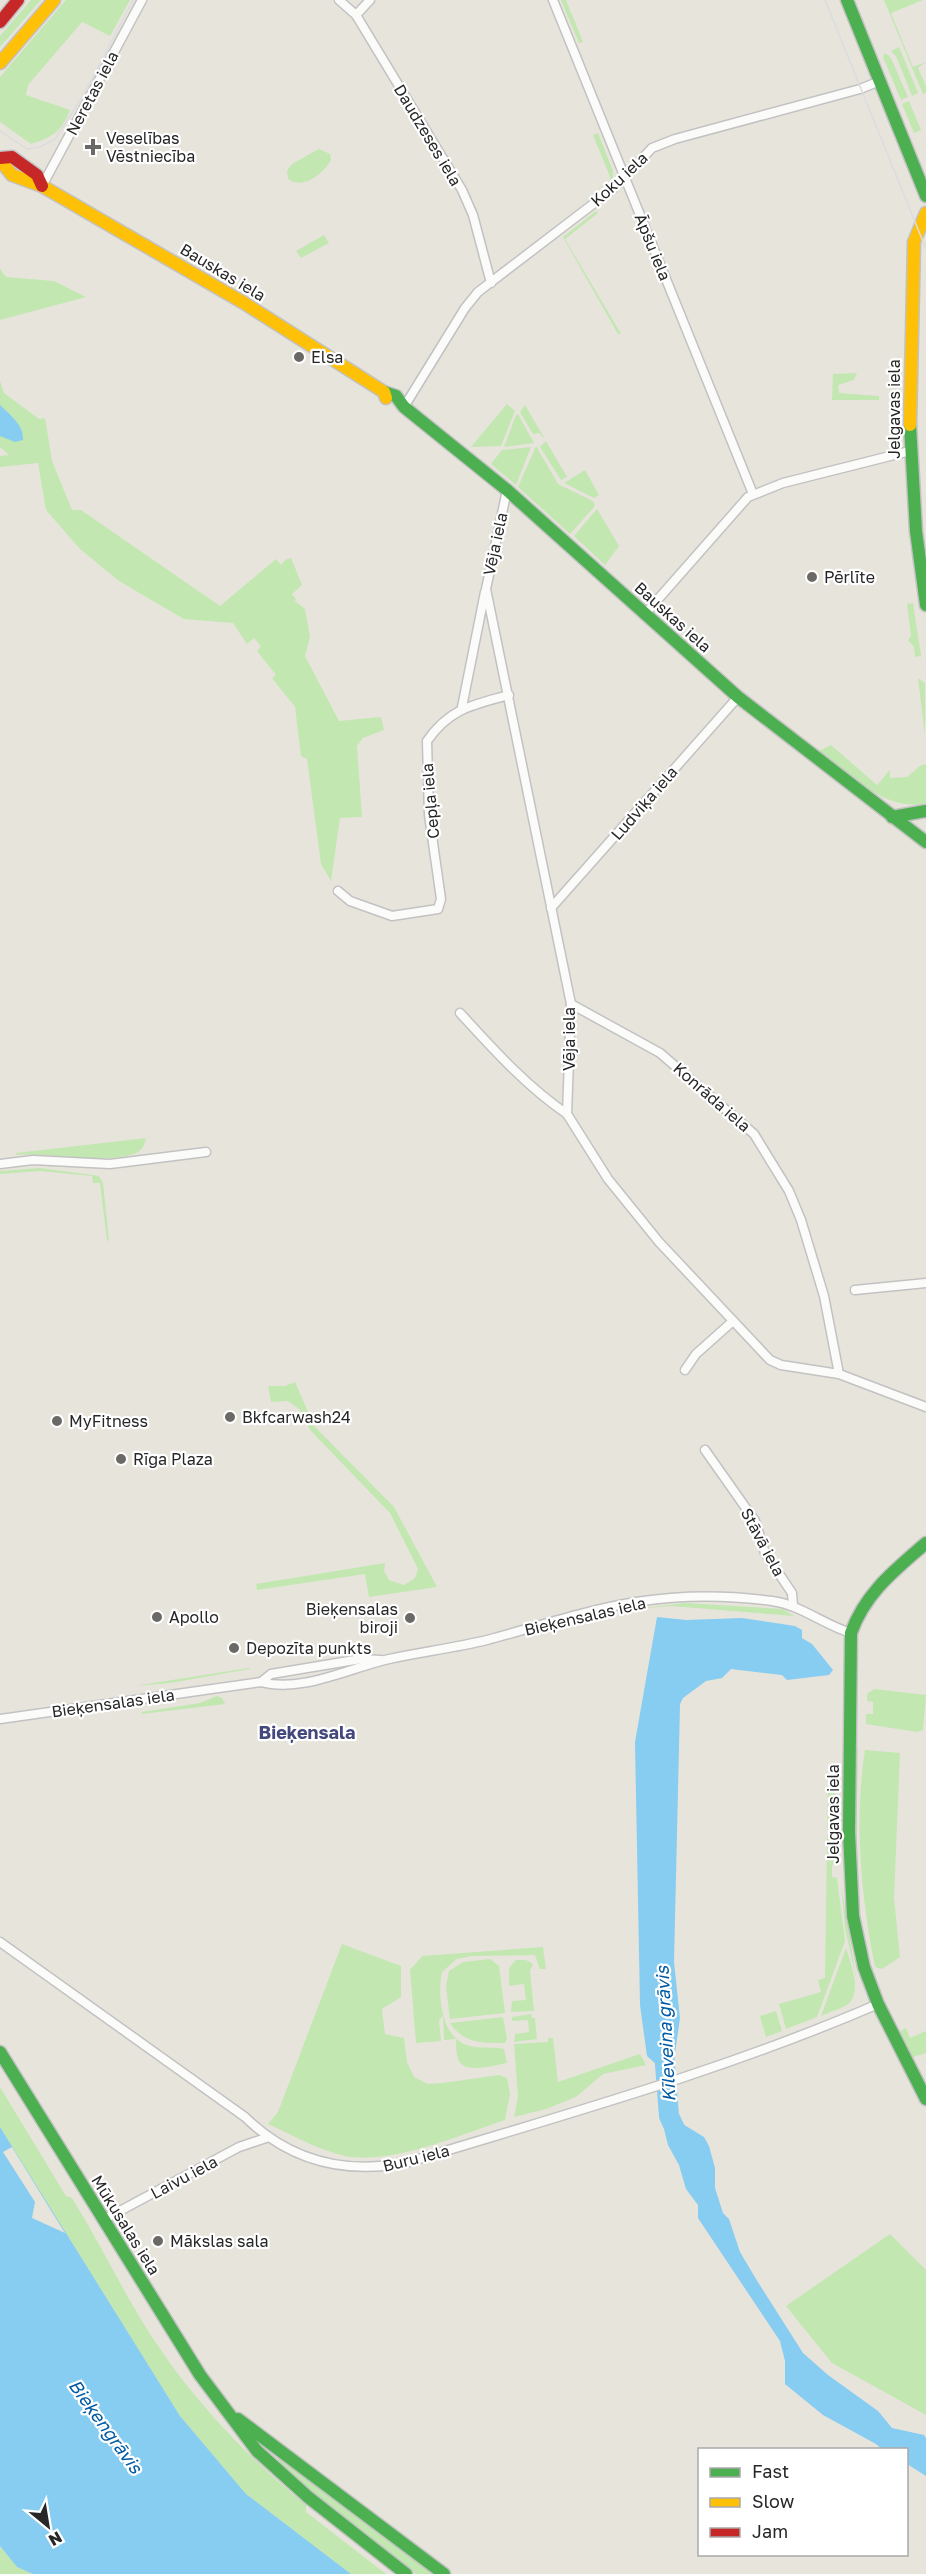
<svg xmlns="http://www.w3.org/2000/svg" width="926" height="2574" font-family="'Golos Text',sans-serif">
<style>
.green{fill:#c2e7b1}
.water{fill:#87ccf1}
.pier{fill:#e7e4dc}
.lines{fill:none;stroke-linecap:round;stroke-linejoin:round}
.river{stroke:#87ccf1;stroke-width:20}
.street-casing{stroke:#c3c2c3;stroke-width:11}
.fast-casing{stroke:#c3c2c3;stroke-width:15}
.slow-casing{stroke:#c3c2c3;stroke-width:15}
.jam-casing{stroke:#c3c2c3;stroke-width:15}
.street{stroke:#fbfbfa;stroke-width:8}
.fast{stroke:#4caf50;stroke-width:12}
.slow{stroke:#ffc107;stroke-width:12}
.jam{stroke:#c62828;stroke-width:12}
.tram{stroke:#dcdcde;stroke-width:1.5}
.poi-dot{fill:#6a6966;stroke:#fff;stroke-width:2}
.labels{text-anchor:middle;dominant-baseline:central;stroke-width:4.5;stroke-linejoin:round;paint-order:stroke}
.street-label{font-size:16px;fill:#272727;stroke:#fff}
.poi-label{font-size:16px;fill:#272727;stroke:#fff;text-anchor:start}
.neighbourhood-label{font-size:18px;font-weight:bold;fill:#44487c;stroke:#fff}
.water-label{font-size:18px;font-style:italic;fill:#005aa3;stroke:#fff}
</style>
<rect width="100%" height="100%" fill="#e7e4dc"/>
<g class="green">
<path d="M31 0H41L0 47V36Z"/>
<path d="M66 0H130L110 36 82 22 28 85 26 95 70 110C61 132 53 137 31 144L0 122V77Z"/>
<path d="M561 0H566L583 42 579 43Z"/>
<path d="M884 0H923L891 13 913 67 926 62 918 68 926 86V93L923 94Z"/>
<path d="M899 47 918 93 912 96 896 56 891 51Z"/>
<path d="M885 53 891 58 908 97 901 100 883 57Z"/>
<path d="M909 101 921 130 914 133 902 104Z"/>
<path d="M598 133 613 171V178L551 226 611 179 593 135Z"/>
<path d="M319 149 330 154 331 160C323 174 303 190 288 179L287 171 292 164Z"/>
<path d="M596 211 598 213 565 239 621 334H618L563 237Z"/>
<path d="M324 235 329 243 301 258 296 251Z"/>
<path d="M0 269 6 277 54 281 86 297 0 320Z"/>
<path d="M857 373 854 380 838 385 839 393 879 396V400H832L833 374Z"/>
<path d="M0 381 4 393 39 419 45 418 52 461 72 510H81L220 606 276 559 281 565 285 560 291 558 302 585 292 594 296 599 295 601 305 609 310 637 305 656 339 721 381 717 384 730 363 738 357 746 362 817 340 818 331 881 321 864 307 759 301 756 295 707 272 678 276 675 257 651 261 646 254 638 247 644 233 623 184 619 119 581 80 549 46 510 38 463 0 467V456L9 455 0 447Z"/>
<path d="M507 404 515 411 501 446 471 447Z"/>
<path d="M525 405 545 439 539 433 533 434 520 412Z"/>
<path d="M518 414 534 443 504 447 516 415Z"/>
<path d="M546 441 567 477 561 480 540 447Z"/>
<path d="M536 446 558 484 593 501 595 506 570 534 518 487Z"/>
<path d="M531 447 516 485 491 464 502 450Z"/>
<path d="M585 470 599 495 594 498 564 483Z"/>
<path d="M597 509 619 546 605 565 574 536Z"/>
<path d="M913 603 921 656 915 657 914 647 908 640 911 636 907 604Z"/>
<path d="M918 678 925 683V735Z"/>
<path d="M831 745 877 785 890 770V778L907 777 920 766 926 764V803C886 813 849 773 819 751Z"/>
<path d="M146 1138C145 1144 142 1151 136 1153 110 1165 47 1152 16 1155V1153Z"/>
<path d="M40 1168 99 1176 103 1183 109 1240 107 1241 100 1183H93L92 1176 40 1171 0 1174V1171Z"/>
<path d="M295 1382 314 1426 394 1507 437 1587 369 1597 365 1574 257 1590 256 1584 385 1563 384 1571 389 1580 404 1585 415 1578 418 1569 390 1513 311 1431 299 1409 288 1401 271 1402 268 1386H285Z"/>
<path d="M684 1603 783 1609 794 1616 671 1606 636 1609Z"/>
<path d="M250 1669 170 1683 134 1686 249 1668Z"/>
<path d="M874 1689 926 1695 923 1730 917 1732 866 1724V1714H873V1702L867 1701V1694Z"/>
<path d="M217 1696 222 1698 225 1704 142 1714V1712L200 1703Z"/>
<path d="M858 1749 856 1876 860 1915 870 1962C848 1926 855 1797 856 1751Z"/>
<path d="M865 1750 900 1753 894 1898 900 1957 882 1969 875 1967C861 1898 854 1820 865 1750Z"/>
<path d="M828 1790 837 1795 836 1828H827Z"/>
<path d="M827 1835 836 1836 837 1864 832 1865V1877L837 1878 845 1941 817 2017 786 2029 779 2004 821 1992 818 1980 825 1978Z"/>
<path d="M841 1885 857 1982 845 1928Z"/>
<path d="M342 1944 401 1966V1997L382 2009 385 2034 404 2038 407 2062 414 2077 428 2084 443 2083 499 2075 507 2078 510 2094 505 2120C459 2135 393 2165 345 2156 318 2150 293 2135 268 2124L278 2112Z"/>
<path d="M543 1947 546 1969H540L535 1955 472 1956 457 1959 442 1972C437 1996 441 2039 470 2046 481 2049 493 2046 504 2049L507 2063C495 2065 463 2075 458 2059 456 2053 456 2045 456 2039L444 2040 443 2016 439 2020 441 2041 416 2043 410 1970 422 1956Z"/>
<path d="M846 1948C850 1962 863 1992 848 2004 841 2009 829 2012 821 2016Z"/>
<path d="M490 1959 499 1966 505 2013 450 2019 446 1987 449 1971 463 1962Z"/>
<path d="M516 1960H526L533 1964 530 1971 534 2011 511 2012 512 2001 526 2000 524 1984 509 1986V1968Z"/>
<path d="M776 2011 782 2031 766 2037 760 2016Z"/>
<path d="M531 2014 532 2018H535L537 2039 514 2042 515 2034 529 2032 528 2020 512 2021V2017Z"/>
<path d="M503 2017 507 2039 505 2043C482 2043 464 2044 450 2023Z"/>
<path d="M906 2028 910 2038 926 2031V2053L913 2057 900 2031Z"/>
<path d="M548 2038H553L558 2082 640 2054 646 2065 603 2074 576 2097 546 2109 514 2117 518 2097 514 2044 548 2042Z"/>
<path d="M0 2087 66 2196 72 2198C100 2243 123 2292 152 2337 193 2400 247 2457 306 2505V2512L386 2574H351L246 2494 180 2416 0 2127Z"/>
<path d="M890 2234 926 2270V2415L832 2363 786 2306Z"/>
<path d="M279 2457 433 2574H416L327 2505 277 2461Z"/>
<path d="M0 2546 17 2567 33 2574H0Z"/>
</g>
<g class="water">
<path d="M0 405C10 415 24 425 23 440L15 442 0 436Z"/>
<path d="M657 1617 686 1620 742 1618 795 1626 802 1630V1638L812 1644 833 1670 829 1675 787 1680 782 1675 731 1669 722 1678 706 1681 683 1698 680 1704 674 1962 680 2018 674 2060 671 2064 657 2065 647 2056 640 2005 635 1742Z"/>
<path d="M675 2116 681 2123 704 2137 709 2146 715 2168V2188L723 2213 729 2219 740 2252 756 2279 803 2353 828 2375 878 2411 892 2428 924 2435 926 2438V2476L907 2464 906 2450 882 2449 876 2444 823 2415 785 2384V2361L780 2341 698 2218V2205L686 2189 679 2165 668 2145 661 2117Z"/>
<path d="M0 2127 180 2416 246 2494 351 2574H33L17 2567 0 2546Z"/>
</g>
<path class="pier" d="M12 2147 50 2209 65 2233 32 2218 35 2202 3 2152Z"/>
<g class="lines">
<path class="river" d="M663 2039 669 2116 680 2139"/>
<g class="street-casing">
<g id="street">
<path d="M339 0 356 15 462 190 473 215 491 283"/>
<path d="M553 0 753 494"/>
<path d="M356 15 370 0"/>
<path d="M42 186 142 0"/>
<path d="M404 407 465 308 478 292 614 188 652 148 675 139 860 89 880 81"/>
<path d="M507 490 486 589 571 1004 567 1114 608 1179 659 1242 770 1360 781 1365 839 1374 926 1407"/>
<path d="M645 614 748 497 783 483 910 451"/>
<path d="M462 707 485 592"/>
<path d="M338 891 350 901 392 916 438 909 441 899 429 815 427 741C450 708 473 705 509 695"/>
<path d="M551 908 738 697"/>
<path d="M571 1004 660 1053 754 1134 789 1191 801 1220 824 1296 839 1374"/>
<path d="M460 1013C493 1049 527 1087 567 1114"/>
<path d="M0 1164 33 1160 110 1164 206 1152"/>
<path d="M855 1290 926 1283"/>
<path d="M685 1370 696 1354 733 1321"/>
<path d="M705 1450 755 1521 765 1553 792 1593 793 1606"/>
<path d="M261 1682 271 1674 361 1659 381 1660"/>
<path d="M0 1719 261 1682C302 1693 349 1668 389 1659 421 1652 454 1648 487 1640 536 1627 586 1610 636 1602 680 1595 728 1595 772 1601 801 1605 824 1625 851 1633"/>
<path d="M0 1942 245 2117C291 2162 346 2175 409 2162 566 2114 726 2070 878 2004"/>
<path d="M103 2220 239 2147 266 2138"/>
</g>
</g>
<g class="fast-casing">
<g id="fast">
<path d="M847 0 926 196"/>
<path d="M384 392 396 396 404 407 507 490 738 697 926 842"/>
<path d="M910 425 916 531 926 605"/>
<path d="M892 817 926 811"/>
<path d="M926 1543C895 1570 865 1593 851 1633L849 1832 853 1916 864 1967 878 2004 926 2099"/>
<path d="M0 2052 200 2375 257 2451 308 2497 406 2574"/>
<path d="M238 2419 444 2574"/>
</g>
</g>
<g class="slow-casing">
<g id="slow">
<path d="M0 63 54 0"/>
<path d="M0 160 12 175 42 186 244 303 384 392 386 398"/>
<path d="M910 425 914 242 926 213"/>
</g>
</g>
<g class="jam-casing">
<g id="jam">
<path d="M0 22 18 0"/>
<path d="M0 158 12 157 37 175 42 186"/>
</g>
</g>
<use href="#street" class="street"/>
<use href="#fast" class="fast"/>
<use href="#slow" class="slow"/>
<use href="#jam" class="jam"/>
<g class="tram">
<path d="M825 0 926 249"/>
<path d="M0 131 27 149 40 147 55 139 83 96 133 0"/>
</g>
</g>
<g class="poi-dot">
<path d="M90 138h6v6h6v6h-6v6h-6v-6h-6v-6h6z"/>
<circle cx="299" cy="357" r="6"/>
<circle cx="812" cy="577" r="6"/>
<circle cx="230" cy="1417" r="6"/>
<circle cx="57" cy="1421" r="6"/>
<circle cx="121" cy="1459" r="6"/>
<circle cx="157" cy="1617" r="6"/>
<circle cx="410" cy="1618" r="6"/>
<circle cx="234" cy="1648" r="6"/>
<circle cx="158" cy="2241" r="6"/>
</g>
<g class="labels">
<g class="street-label">
<text transform="translate(92 93) rotate(-62)">Neretas iela</text>
<text transform="translate(428 135) rotate(59)">Daudzeses iela</text>
<text transform="translate(619 179) rotate(-43)">Koku iela</text>
<text transform="translate(653 247) rotate(68)">Āpšu iela</text>
<text transform="translate(223 272) rotate(31)">Bauskas iela</text>
<text transform="translate(894 409) rotate(-90)">Jelgavas iela</text>
<text transform="translate(495 544) rotate(-78)">Vēja iela</text>
<text transform="translate(673 617) rotate(42)">Bauskas iela</text>
<text transform="translate(430 801) rotate(-95)">Cepļa iela</text>
<text transform="translate(644 803) rotate(-49)">Ludviķa iela</text>
<text transform="translate(569 1039) rotate(-90)">Vēja iela</text>
<text transform="translate(712 1097) rotate(41)">Konrāda iela</text>
<text transform="translate(763 1542) rotate(62)">Stāvā iela</text>
<text transform="translate(585 1616) rotate(-13)">Bieķensalas iela</text>
<text transform="translate(113 1703) rotate(-8)">Bieķensalas iela</text>
<text transform="translate(833 1814) rotate(-90)">Jelgavas iela</text>
<text transform="translate(416 2158) rotate(-14)">Buru iela</text>
<text transform="translate(184 2177) rotate(-28)">Laivu iela</text>
<text transform="translate(126 2225) rotate(58)">Mūkusalas iela</text>
</g>
<g class="poi-label">
<text x="106" y="138">Veselības<tspan x="106" dy="18">Vēstniecība</tspan></text>
<text x="311" y="357">Elsa</text>
<text x="824" y="577">Pērlīte</text>
<text x="242" y="1417">Bkfcarwash24</text>
<text x="69" y="1421">MyFitness</text>
<text x="133" y="1459">Rīga Plaza</text>
<text x="398" y="1609" text-anchor="end">Bieķensalas<tspan x="398" dy="18">biroji</tspan></text>
<text x="169" y="1617">Apollo</text>
<text x="246" y="1648">Depozīta punkts</text>
<text x="170" y="2241">Mākslas sala</text>
</g>
<g class="neighbourhood-label">
<text x="307" y="1732">Bieķensala</text>
</g>
<g class="water-label">
<text transform="translate(665 2034) rotate(-93)">Kīleveina grāvis</text>
<text transform="translate(106 2426) rotate(54)">Bieķengrāvis</text>
</g>
</g>
<rect x="698" y="2448" width="210" height="108" fill="#ffffff" stroke="#a9a9a9" stroke-width="1.5"/>
<rect x="710" y="2468" width="30" height="9" fill="#4caf50" stroke="#a9a9a9" stroke-width="1.5"/>
<text x="752" y="2478" font-size="18" fill="#272727">Fast</text>
<rect x="710" y="2498" width="30" height="9" fill="#ffc107" stroke="#a9a9a9" stroke-width="1.5"/>
<text x="752" y="2508" font-size="18" fill="#272727">Slow</text>
<rect x="710" y="2528" width="30" height="9" fill="#c62828" stroke="#a9a9a9" stroke-width="1.5"/>
<text x="752" y="2538" font-size="18" fill="#272727">Jam</text>
<g transform="translate(48 2526) rotate(150)" stroke="#ffffff" stroke-width="4.5" paint-order="stroke">
<path d="M0-4.5L10 22L0 15L-10 22Z" fill="#272727"/>
<text y="-9" font-size="16" font-weight="bold" text-anchor="middle" fill="#272727">N</text>
</g>
</svg>
